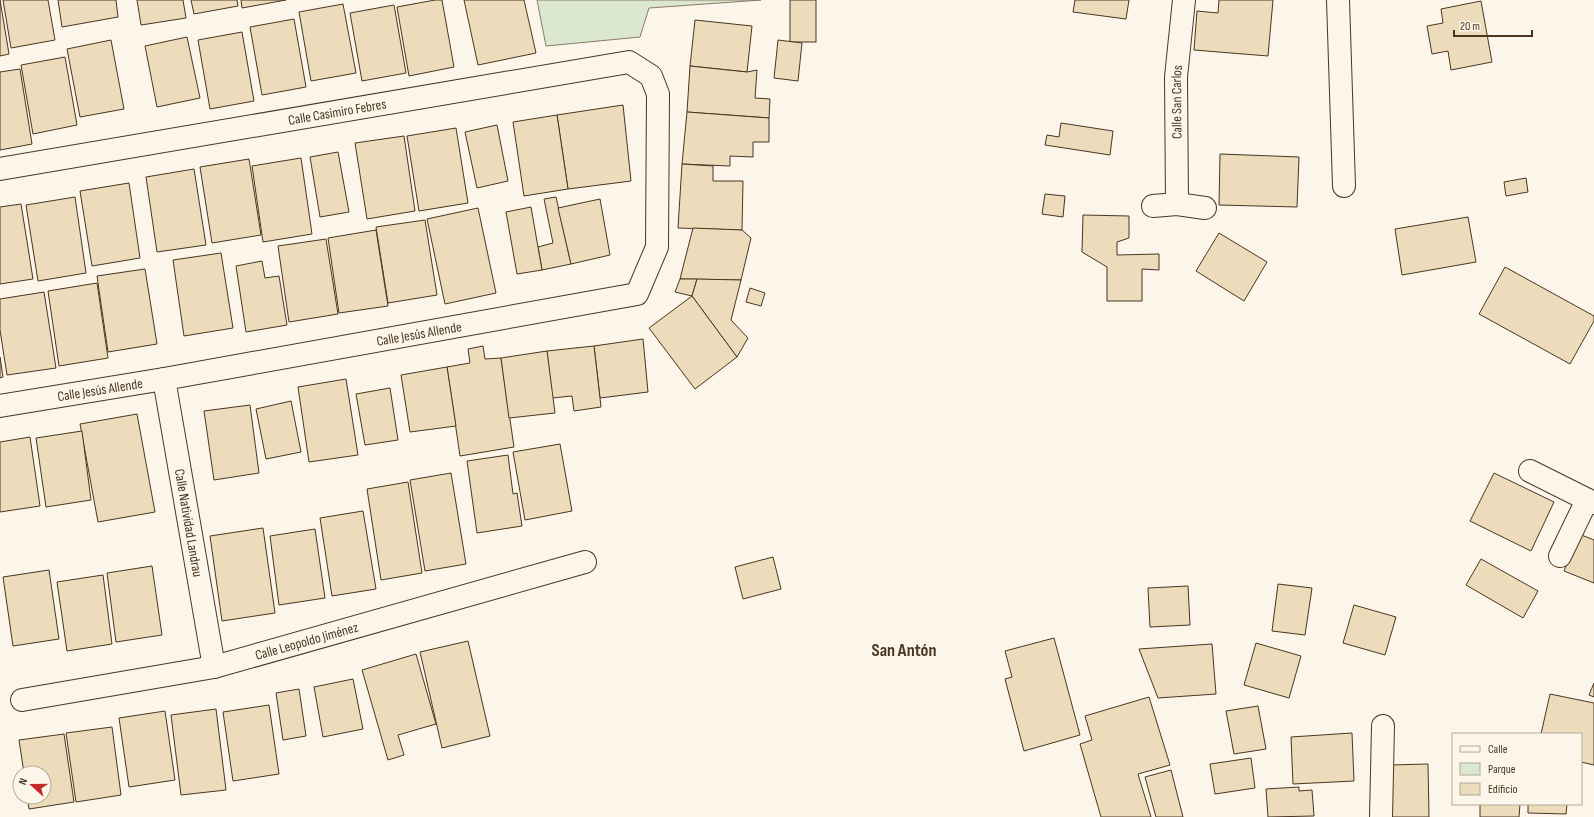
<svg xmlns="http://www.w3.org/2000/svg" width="1594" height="817" font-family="'Sofia Sans Condensed',sans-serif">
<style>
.green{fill:#dce7d0;stroke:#887966}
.building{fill:#ecdcbc;stroke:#4a3520}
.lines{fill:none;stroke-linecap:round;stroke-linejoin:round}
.minor-casing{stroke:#4a3520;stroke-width:24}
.minor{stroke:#fbf6e9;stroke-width:22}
.labels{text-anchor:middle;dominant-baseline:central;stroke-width:3;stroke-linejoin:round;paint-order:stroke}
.street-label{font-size:14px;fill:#4a3520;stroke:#fbf6e9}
.district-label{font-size:18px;font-weight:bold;fill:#4a3520;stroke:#fbf6e9}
</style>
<rect width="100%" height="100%" fill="#fbf6e9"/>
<path class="green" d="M537 0H761L649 8 640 37 546 46Z"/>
<g class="building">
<path d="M0 0 9 54 0 56Z"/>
<path d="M3 0H48L55 40 11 48Z"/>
<path d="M58 0H116L118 17 62 27Z"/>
<path d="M137 0H183L186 18 141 25Z"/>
<path d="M191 0H237L238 6 194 14Z"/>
<path d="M241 0H286L242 8Z"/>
<path d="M435 0H442L454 67 409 76 397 7Z"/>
<path d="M464 0H524L536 53 478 65Z"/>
<rect x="790" y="0" width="26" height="42"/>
<path d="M1075 0H1129L1126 19 1073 12Z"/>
<path d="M1219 0H1273L1268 56 1194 50 1197 11 1218 13Z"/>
<path d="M1481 1 1492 62 1451 70 1448 51 1432 54 1427 26 1443 23 1441 9Z"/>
<path d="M343 4 356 73 311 81 299 12Z"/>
<path d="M394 5 406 73 362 81 350 13Z"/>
<path d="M294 19 306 87 262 95 250 27Z"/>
<path d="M695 20 752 26 747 72 690 66Z"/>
<path d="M242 32 254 101 210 109 198 40Z"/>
<path d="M187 37 200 98 157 107 145 46Z"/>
<path d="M111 40 124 109 80 117 67 49Z"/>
<path d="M778 40 802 43 798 81 774 78Z"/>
<path d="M65 57 77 125 33 134 21 65Z"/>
<path d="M690 66 747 72 757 70 755 98 770 99 769 118 687 112Z"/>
<path d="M20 69 32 144 0 150V72Z"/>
<path d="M623 105 631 181 568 189 557 115Z"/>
<path d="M687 112 769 118V142H753V157L730 156V166L682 164Z"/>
<path d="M557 115 568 189 524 196 513 122Z"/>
<path d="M1061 123 1113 131 1110 155 1045 145 1047 135 1059 137Z"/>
<path d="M497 125 508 181 477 188 465 132Z"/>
<path d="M456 128 468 203 419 211 407 136Z"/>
<path d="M404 136 415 211 367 219 355 143Z"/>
<path d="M338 152 349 212 320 217 310 157Z"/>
<path d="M1220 154 1299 157 1297 207 1219 205Z"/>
<path d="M301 158 312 234 263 242 252 166Z"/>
<path d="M249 159 261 235 212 243 200 167Z"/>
<path d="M682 164 713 166V181H743L742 230 678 228Z"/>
<path d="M194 169 206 245 157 252 146 177Z"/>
<path d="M1526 178 1528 192 1506 196 1504 182Z"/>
<path d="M129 183 140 258 92 266 80 191Z"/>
<path d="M1045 194 1065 196 1063 217 1042 214Z"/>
<path d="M75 197 86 273 38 281 26 205Z"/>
<path d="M556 197 571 264 542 270 538 247 553 243 544 199Z"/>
<path d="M600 199 610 255 571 264 558 208Z"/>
<path d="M21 204 33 279 0 284V207Z"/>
<path d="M531 207 542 270 517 274 506 212Z"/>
<path d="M478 208 496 293 445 304 427 219Z"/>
<path d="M1083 215 1129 216V238L1117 242V255L1159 254V270L1142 269V301H1107V267L1082 252Z"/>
<path d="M1468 217 1476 262 1402 275 1395 229Z"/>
<path d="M425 220 437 295 388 303 376 227Z"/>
<path d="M693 228 742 230 751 238 741 280 680 279Z"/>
<path d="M376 230 388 306 339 313 328 238Z"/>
<path d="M1219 233 1267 262 1244 301 1196 271Z"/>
<path d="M326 239 338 314 289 322 278 246Z"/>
<path d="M221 253 233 328 184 336 173 260Z"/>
<path d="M262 261 265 278 279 276 287 325 246 332 236 266Z"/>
<path d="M1505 267 1594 316V321L1570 364 1479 314Z"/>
<path d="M145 269 157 344 108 352 97 276Z"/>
<path d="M680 279H697L692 296 675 292Z"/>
<path d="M697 279 741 280 731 320 748 338 737 357 692 296Z"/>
<path d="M97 283 108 358 59 366 48 291Z"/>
<path d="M750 288 765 293 761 306 746 302Z"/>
<path d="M44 292 56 368 7 375 0 330V299Z"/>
<path d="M692 296 737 357 695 389 649 328Z"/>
<path d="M643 339 648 392 600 398 594 346Z"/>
<path d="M483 346 485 359 501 358 514 447 460 456 447 367 470 363 468 349Z"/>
<path d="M594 346 601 407 574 411 572 396 552 398 547 351Z"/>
<path d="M547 351 555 413 509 418 501 358Z"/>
<path d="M0 357 3 377 0 378Z"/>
<path d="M447 367 456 426 410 432 401 375Z"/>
<path d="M346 379 358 455 309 462 298 387Z"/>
<path d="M390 388 398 440 365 445 356 394Z"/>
<path d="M291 401 301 452 266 459 256 409Z"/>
<path d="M250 405 259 473 214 480 204 411Z"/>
<path d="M137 414 155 512 98 522 80 424Z"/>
<path d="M82 431 91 500 46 507 36 438Z"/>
<path d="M30 437 40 506 0 512V442Z"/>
<path d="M560 444 572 511 525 520 513 452Z"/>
<path d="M508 455 513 494 517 493 522 526 477 533 467 461Z"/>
<path d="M451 473 466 564 425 571 410 480Z"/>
<path d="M1494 473 1554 502 1531 551 1470 521Z"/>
<path d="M408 482 422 573 381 580 367 489Z"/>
<path d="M363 511 376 589 332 596 320 518Z"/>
<path d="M263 528 275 613 222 621 210 536Z"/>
<path d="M315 529 325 598 279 605 270 536Z"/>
<path d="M1579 534 1594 540V583L1564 571Z"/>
<path d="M773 557 781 589 743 599 735 567Z"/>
<path d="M1481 559 1538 591 1523 618 1466 585Z"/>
<path d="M152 566 162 635 116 642 107 573Z"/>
<path d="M49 570 59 639 13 646 3 577Z"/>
<path d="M103 575 112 644 67 651 57 582Z"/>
<path d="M1278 584 1312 588 1305 635 1272 631Z"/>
<path d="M1188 586 1190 625 1150 627 1148 588Z"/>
<path d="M1354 605 1396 617 1385 655 1343 643Z"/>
<path d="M1054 638 1080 735 1024 751 1005 679 1012 677 1005 651Z"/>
<path d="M468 641 490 736 442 748 420 652Z"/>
<path d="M1256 643 1301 656 1289 698 1244 685Z"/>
<path d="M1212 644 1216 694 1158 698 1139 649Z"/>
<path d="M416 654 436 724 398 735 404 755 388 760 362 670Z"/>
<path d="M353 679 363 729 323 737 314 687Z"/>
<path d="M1594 683V697L1589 695Z"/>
<path d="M299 689 306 736 283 740 276 693Z"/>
<path d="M1550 694 1594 703V765L1581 762V734H1541Z"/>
<path d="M1149 697 1170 765 1138 774 1151 817H1101L1080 744 1092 740 1085 716Z"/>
<path d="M269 705 279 774 233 781 223 712Z"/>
<path d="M1258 706 1266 749 1234 754 1226 711Z"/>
<path d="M216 709 226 790 181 795 171 715Z"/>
<path d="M165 711 175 780 129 787 119 718Z"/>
<path d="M112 727 121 795 76 802 66 733Z"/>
<path d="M1352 733 1354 781 1293 784 1291 737Z"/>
<path d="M64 734 74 802 29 809 27 797H44V773H24L19 740Z"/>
<path d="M1251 758 1255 788 1215 794 1210 764Z"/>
<path d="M1428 764 1429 817H1391L1390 765Z"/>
<path d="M1171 770 1183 817H1156L1145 777Z"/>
<path d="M1299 787V791L1312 790 1314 816 1268 817 1266 789Z"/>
<path d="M1480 804H1520L1519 817H1480Z"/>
<path d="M1528 804H1567L1566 814 1528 813Z"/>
</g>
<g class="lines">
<g class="minor-casing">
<g id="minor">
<path d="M1338 0 1344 186"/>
<path id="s1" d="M0 169 629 62 651 76 658 94 657 247 637 294 164 379 0 406"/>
<path id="s2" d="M1177 204 1176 77 1184 0"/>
<path d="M1153 206 1177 204 1205 208"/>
<path id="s3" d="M164 379 214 667"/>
<path d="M1530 471 1594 503"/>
<path d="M1560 556 1587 500"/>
<path id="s4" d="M22 700 214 667 585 562"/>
<path d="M1381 817 1383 726"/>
</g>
</g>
<use href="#minor" class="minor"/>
</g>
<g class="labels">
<g class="street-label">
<text stroke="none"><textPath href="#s2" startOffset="102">Calle San Carlos</textPath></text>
<text stroke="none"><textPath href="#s1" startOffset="342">Calle Casimiro Febres</textPath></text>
<text transform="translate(419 334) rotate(-10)">Calle Jesús Allende</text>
<text transform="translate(100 390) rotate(-9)">Calle Jesús Allende</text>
<text stroke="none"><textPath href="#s3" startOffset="146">Calle Natividad Landrau</textPath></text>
<text stroke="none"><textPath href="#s4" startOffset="291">Calle Leopoldo Jiménez</textPath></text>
</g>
<g class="district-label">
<text x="904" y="650">San Antón</text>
</g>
</g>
<rect x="1452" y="733" width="130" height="72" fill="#fbf6e9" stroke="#b4a999"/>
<rect x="1460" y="746" width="20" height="6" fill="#fbf6e9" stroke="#b4a999"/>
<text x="1488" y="753" font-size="12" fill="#4a3520">Calle</text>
<rect x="1460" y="763" width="20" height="12" fill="#dce7d0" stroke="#b4a999"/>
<text x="1488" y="773" font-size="12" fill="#4a3520">Parque</text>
<rect x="1460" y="783" width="20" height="12" fill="#ecdcbc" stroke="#b4a999"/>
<text x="1488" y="793" font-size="12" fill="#4a3520">Edificio</text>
<g transform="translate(32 785) rotate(291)"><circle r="19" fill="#fbf6e9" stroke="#b4a999"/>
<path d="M0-3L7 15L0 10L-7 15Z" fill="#c62828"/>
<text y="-6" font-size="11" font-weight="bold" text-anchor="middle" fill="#4a3520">N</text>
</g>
<path d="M1454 30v6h78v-6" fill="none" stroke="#4a3520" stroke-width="2"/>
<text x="1460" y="30" font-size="12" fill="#4a3520" stroke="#fbf6e9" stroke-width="3" paint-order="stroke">20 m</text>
</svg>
